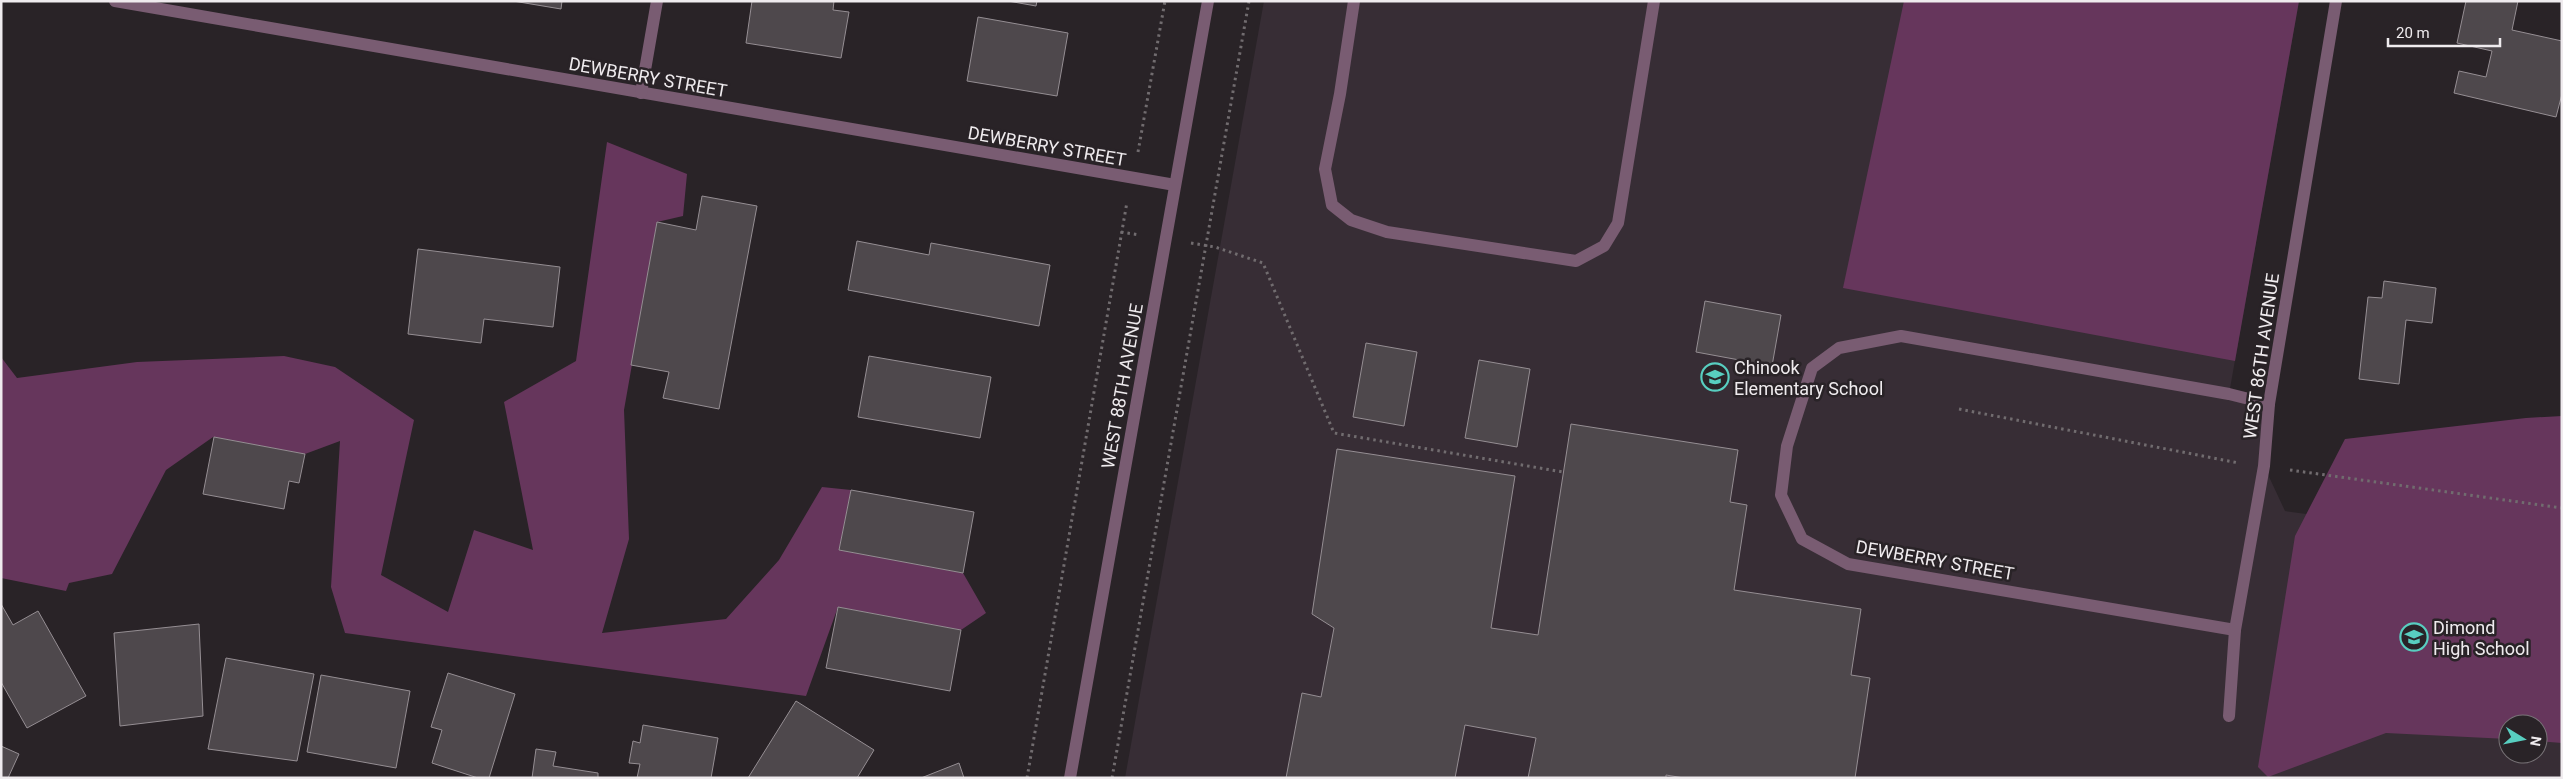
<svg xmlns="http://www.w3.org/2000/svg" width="2563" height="779" font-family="Roboto,sans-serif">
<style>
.built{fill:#372d35;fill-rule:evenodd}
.green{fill:#66365c}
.building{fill:#4e484c;stroke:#958e93}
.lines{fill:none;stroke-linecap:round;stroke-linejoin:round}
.path{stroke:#716c6f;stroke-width:3;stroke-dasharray:2.5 4;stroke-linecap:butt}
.minor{stroke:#795c72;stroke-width:12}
.labels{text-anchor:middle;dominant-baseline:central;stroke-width:5;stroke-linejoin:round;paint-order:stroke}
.street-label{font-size:18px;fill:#efebee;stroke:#292327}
.poi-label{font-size:18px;fill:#efebee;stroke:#292327;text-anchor:start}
</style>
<rect width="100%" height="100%" fill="#292327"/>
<path class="built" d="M1264 1H2299L2229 394 2269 404 2264 466 2285 511 2562 549V778H1125ZM2508 724H2538V754H2508Z"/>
<g class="green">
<path d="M1904 1H2299L2235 361 1843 288Z"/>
<path d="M607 142 687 174 683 216 657 222 624 410 629 539 602 633 726 619 779 560 822 487 851 490 840 550 963 573 986 613 961 630 838 607 806 696 345 633 331 587 340 441 305 454 213 437 166 470 112 574 69 583 66 591 1 578V357L17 378 137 362 284 356 335 367 414 420 381 575 448 612 474 530 533 550 504 402 576 361Z"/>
<path d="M2562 416V743L2538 741V724H2508V739L2386 733 2268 777 2258 767 2295 536 2345 439 2526 418Z"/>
</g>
<g class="building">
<path d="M513 1H562L561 9Z"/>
<path d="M752 1H834L833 10 849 12 841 58 746 43Z"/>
<path d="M1008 1H1037L1036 6Z"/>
<path d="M2466 1H2518L2512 30 2562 41V94L2556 117 2454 93 2459 71 2486 77 2492 51 2457 43Z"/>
<path d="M978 17 1068 33 1057 96 967 81Z"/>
<path d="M702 196 757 206 719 409 663 398 669 372 631 365 657 222 696 230Z"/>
<path d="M857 241 929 255 931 243 1050 265 1039 326 848 290Z"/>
<path d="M418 249 560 267 553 327 484 319 481 343 408 334Z"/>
<path d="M2384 281 2436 288 2432 323 2406 320 2399 384 2359 379 2368 297 2382 298Z"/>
<path d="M1705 301 1781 315 1772 366 1696 352Z"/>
<path d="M1366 343 1417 352 1404 426 1353 417Z"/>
<path d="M869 356 991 377 980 438 858 417Z"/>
<path d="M1479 360 1530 369 1517 447 1465 438Z"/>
<path d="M1571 424 1738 450 1730 502 1747 505 1734 590 1861 609 1851 675 1870 678 1855 778H1684L1666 775V778H1528L1536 738 1465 725 1455 778H1286L1302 693 1321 697 1334 628 1312 614 1337 449 1515 476 1491 628 1538 635Z"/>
<path d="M214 437 305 454 299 483 289 481 284 509 203 494Z"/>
<path d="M851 490 974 512 963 573 839 550Z"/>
<path d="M1 604 13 625 38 611 86 696 27 728 1 682Z"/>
<path d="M838 607 961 630 950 691 826 668Z"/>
<path d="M199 624 203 716 120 726 114 633Z"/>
<path d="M226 658 314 674 297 761 208 749Z"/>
<path d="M448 673 515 694 489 778H478L432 763 442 730 431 727Z"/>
<path d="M321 675 410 691 396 768 307 752Z"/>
<path d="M796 701 874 750 857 778H748Z"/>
<path d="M643 725 718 738 711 778H637L640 764 629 763 633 741 640 743Z"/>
<path d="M1 746 19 754 8 778H1Z"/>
<path d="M536 749 556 752 553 766 598 773V778H532Z"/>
<path d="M959 763 964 778H921Z"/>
</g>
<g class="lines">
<g class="path">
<path d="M1138 152 1165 1"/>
<path d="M1121 232 1140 235"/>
<path d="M1191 243 1215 247 1263 263 1334 433 1563 472"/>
<path d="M1959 409 2239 463"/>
<path d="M2290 470 2562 508"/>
<path d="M1027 778 1127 202"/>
<path d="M1112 778 1249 1"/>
</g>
<g class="minor">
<path d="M115 1 1175 185"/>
<path d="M1354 1 1340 94 1325 169 1332 205 1351 220 1387 232 1576 261 1604 246 1618 223 1654 1"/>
<path d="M641 93 657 1"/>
<path d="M2235 630 1848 564 1802 539 1781 495 1787 446 1812 368 1839 348 1901 336 2229 394 2269 404"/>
<path d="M2229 716 2235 630 2264 466 2269 404 2336 1"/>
<path d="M1070 778 1208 1"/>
</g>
</g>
<defs>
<g id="school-ring" transform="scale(1.4375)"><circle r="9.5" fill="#292327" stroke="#58cec0" stroke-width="1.5"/><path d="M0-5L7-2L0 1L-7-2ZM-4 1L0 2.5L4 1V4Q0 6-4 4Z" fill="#58cec0"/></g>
</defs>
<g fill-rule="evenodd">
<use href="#school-ring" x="1715" y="377"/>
<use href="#school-ring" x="2414" y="637"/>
</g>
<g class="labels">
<g class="street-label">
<text transform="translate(648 77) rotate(10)">DEWBERRY STREET</text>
<text transform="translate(1047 146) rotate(10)">DEWBERRY STREET</text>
<text transform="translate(2261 356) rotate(-82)">WEST 86TH AVENUE</text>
<text transform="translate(1122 386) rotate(-80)">WEST 88TH AVENUE</text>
<text transform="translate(1935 560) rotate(10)">DEWBERRY STREET</text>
</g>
<g class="poi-label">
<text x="1734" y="367">Chinook<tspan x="1734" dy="21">Elementary School</tspan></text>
<text x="2433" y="627">Dimond<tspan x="2433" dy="21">High School</tspan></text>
</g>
</g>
<rect width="2563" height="779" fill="none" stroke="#efebee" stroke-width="5"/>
<g transform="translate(2523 739) rotate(100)"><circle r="24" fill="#292327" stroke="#787377"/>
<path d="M0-4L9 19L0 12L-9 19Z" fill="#58cec0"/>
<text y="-8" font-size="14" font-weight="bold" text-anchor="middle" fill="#efebee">N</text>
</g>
<path d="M2388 38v8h112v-8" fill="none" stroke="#efebee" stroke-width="2.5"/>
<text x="2396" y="38" font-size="15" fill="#efebee" stroke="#292327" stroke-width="4" paint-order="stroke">20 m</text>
</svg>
